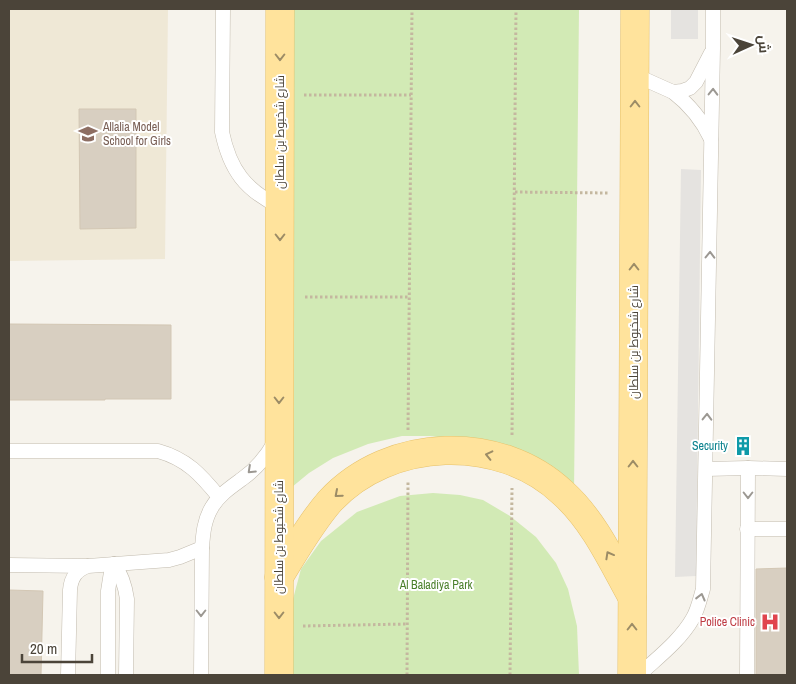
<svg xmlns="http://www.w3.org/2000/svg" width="796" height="684" font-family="'Archivo Narrow',Cairo,sans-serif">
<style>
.education{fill:#efe8d6}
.green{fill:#d2eab5}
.parking{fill:#e5e3e0}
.building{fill:#d8cfc1;stroke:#d3c7b4}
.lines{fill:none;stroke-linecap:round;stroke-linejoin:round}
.service-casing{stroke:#c2bbae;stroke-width:15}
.primary-casing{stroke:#e6c16a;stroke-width:29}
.path{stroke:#c4b79f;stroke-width:3;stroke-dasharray:2.5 2.5;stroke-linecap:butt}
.service{stroke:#fff;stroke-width:14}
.primary{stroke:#ffe39c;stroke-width:28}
.oneway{stroke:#9c8c66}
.oneway2{stroke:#9c9892}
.labels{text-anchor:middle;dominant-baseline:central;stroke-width:4;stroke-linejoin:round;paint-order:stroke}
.education-label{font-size:12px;fill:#785e54;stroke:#fff;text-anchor:start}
.street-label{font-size:12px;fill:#4b4439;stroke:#fff}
.culture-label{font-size:12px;fill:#0d838f;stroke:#fff;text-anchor:end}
.park-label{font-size:12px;fill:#4a7f2a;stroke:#fff}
.health-label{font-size:12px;fill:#be3a42;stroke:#fff;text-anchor:end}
</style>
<rect width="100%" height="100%" fill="#f6f3ec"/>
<path class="education" d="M9 9H168L165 259 9 261Z"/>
<g class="green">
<path d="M287 9H579L574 494 467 441 430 436H402L368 444 333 458 309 473 286 492Z"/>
<path d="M433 493 460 495 483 500 510 516 536 537 556 563 568 589 577 626 579 675H282L293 599 301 569 321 541 357 512 400 496Z"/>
</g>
<g class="parking">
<rect x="671" y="9" width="27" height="30"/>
<path d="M681 169 701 170 696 576 675 577Z"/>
</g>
<g class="building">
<path d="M79 109H136V228L80 229Z"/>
<path d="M9 324 171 325V399H105V400H9Z"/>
<path d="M787 568V675H756V569Z"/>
<path d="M9 590 43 591 41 675H9Z"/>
</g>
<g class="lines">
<g class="service-casing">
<g id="service">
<path d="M223 9 222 132C230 170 245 190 280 207"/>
<path d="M635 75 673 92 682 91 690 88 696 82 711 53"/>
<path d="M673 92C690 105 702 120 711 139"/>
<path d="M9 451H158C187 459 201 475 219 497"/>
<path d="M706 469 748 468"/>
<path d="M747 529H787"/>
<path d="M114 564C122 575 125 585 127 599L126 675"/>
<path d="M9 565 87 566"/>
<path d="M68 675 70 590C71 578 76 570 88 566L169 560 180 557 202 548"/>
<path d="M108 675V591L111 572 114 564"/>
<path d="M201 675 202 548C203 534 204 520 212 507 219 495 231 487 242 479 256 469 267 456 275 441"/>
<path d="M639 675C657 658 680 641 693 618 698 609 700 599 703 589L713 48V9"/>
<path d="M747 675 748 468 787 469"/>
</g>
</g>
<g class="primary-casing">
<g id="primary">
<path d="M279 577C295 551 310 524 330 501 389 437 500 433 563 493 594 521 612 561 632 597"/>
<path d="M279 675 280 9"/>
<path d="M632 675 635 9"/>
</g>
</g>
<g class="path">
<path d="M304 95H411"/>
<path d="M515 192 609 193"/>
<path d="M305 297H410"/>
<path d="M408 430 412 9"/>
<path d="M512 435 516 9"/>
<path d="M303 626 407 624"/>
<path d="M407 675 408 481"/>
<path d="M510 675 512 488"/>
</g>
<use href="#service" class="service"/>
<use href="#primary" class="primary"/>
</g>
<defs><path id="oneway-chevron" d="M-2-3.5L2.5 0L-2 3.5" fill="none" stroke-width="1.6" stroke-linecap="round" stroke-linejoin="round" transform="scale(1.25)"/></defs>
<g class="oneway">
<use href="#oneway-chevron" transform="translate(280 57) rotate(90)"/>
<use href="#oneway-chevron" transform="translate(635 104) rotate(-90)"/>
<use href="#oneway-chevron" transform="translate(280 237) rotate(90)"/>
<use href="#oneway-chevron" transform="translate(634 267) rotate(-90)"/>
<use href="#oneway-chevron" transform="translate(279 400) rotate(90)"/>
<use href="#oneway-chevron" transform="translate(489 455) rotate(-167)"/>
<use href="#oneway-chevron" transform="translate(633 464) rotate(-90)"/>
<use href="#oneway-chevron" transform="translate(338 494) rotate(139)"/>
<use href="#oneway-chevron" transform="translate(609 555) rotate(-119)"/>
<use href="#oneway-chevron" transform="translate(279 615) rotate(90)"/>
<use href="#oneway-chevron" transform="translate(632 627) rotate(-90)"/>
</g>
<g class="oneway2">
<use href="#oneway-chevron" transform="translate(713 92) rotate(-89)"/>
<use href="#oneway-chevron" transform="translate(710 255) rotate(-89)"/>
<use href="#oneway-chevron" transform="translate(707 417) rotate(-89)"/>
<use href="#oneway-chevron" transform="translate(251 470) rotate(137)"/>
<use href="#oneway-chevron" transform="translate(748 495) rotate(90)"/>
<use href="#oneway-chevron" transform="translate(701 597) rotate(-76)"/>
<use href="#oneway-chevron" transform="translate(201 613) rotate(90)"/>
</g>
<defs>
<g id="school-bare" transform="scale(1.5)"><path d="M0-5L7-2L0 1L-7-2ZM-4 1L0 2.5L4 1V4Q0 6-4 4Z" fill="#8d6e63" stroke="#fff" stroke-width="2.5" paint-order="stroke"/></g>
<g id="building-bare" transform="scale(1.5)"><path d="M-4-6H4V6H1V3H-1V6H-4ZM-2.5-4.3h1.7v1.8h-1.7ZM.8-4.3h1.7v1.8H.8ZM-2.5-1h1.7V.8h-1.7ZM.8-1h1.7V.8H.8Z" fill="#0f9aa8" stroke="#fff" stroke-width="2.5" paint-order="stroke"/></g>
<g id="hospital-bare" transform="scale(1.5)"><path d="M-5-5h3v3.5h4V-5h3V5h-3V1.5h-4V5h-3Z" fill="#e0444e" stroke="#fff" stroke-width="2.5" paint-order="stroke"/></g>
</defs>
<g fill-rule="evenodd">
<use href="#school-bare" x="88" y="134"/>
<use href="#building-bare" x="743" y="446"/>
<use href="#hospital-bare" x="770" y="622"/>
</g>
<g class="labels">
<g class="education-label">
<text x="103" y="127">Allalia Model<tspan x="103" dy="14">School for Girls</tspan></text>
</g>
<g class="street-label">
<text transform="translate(280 132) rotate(-90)">شارع شخبوط بن سلطان</text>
<text transform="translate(634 342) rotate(-90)">شارع شخبوط بن سلطان</text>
<text transform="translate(279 537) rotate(-90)">شارع شخبوط بن سلطان</text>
</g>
<g class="culture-label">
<text x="728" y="446">Security</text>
</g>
<g class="park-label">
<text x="436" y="585">Al Baladiya Park</text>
</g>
<g class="health-label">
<text x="755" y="622">Police Clinic</text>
</g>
</g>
<rect width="796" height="684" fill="none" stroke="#4b4439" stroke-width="20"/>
<g transform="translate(751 45) rotate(87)" stroke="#ffffff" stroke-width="4" paint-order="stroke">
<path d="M0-4L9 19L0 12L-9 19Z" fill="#4b4439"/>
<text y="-8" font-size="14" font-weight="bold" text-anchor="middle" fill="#4b4439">ش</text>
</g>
<path d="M22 654v8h70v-8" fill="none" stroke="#4b4439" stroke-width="2.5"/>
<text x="30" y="654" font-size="15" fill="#4b4439" stroke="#ffffff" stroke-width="4" paint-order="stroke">20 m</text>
</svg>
